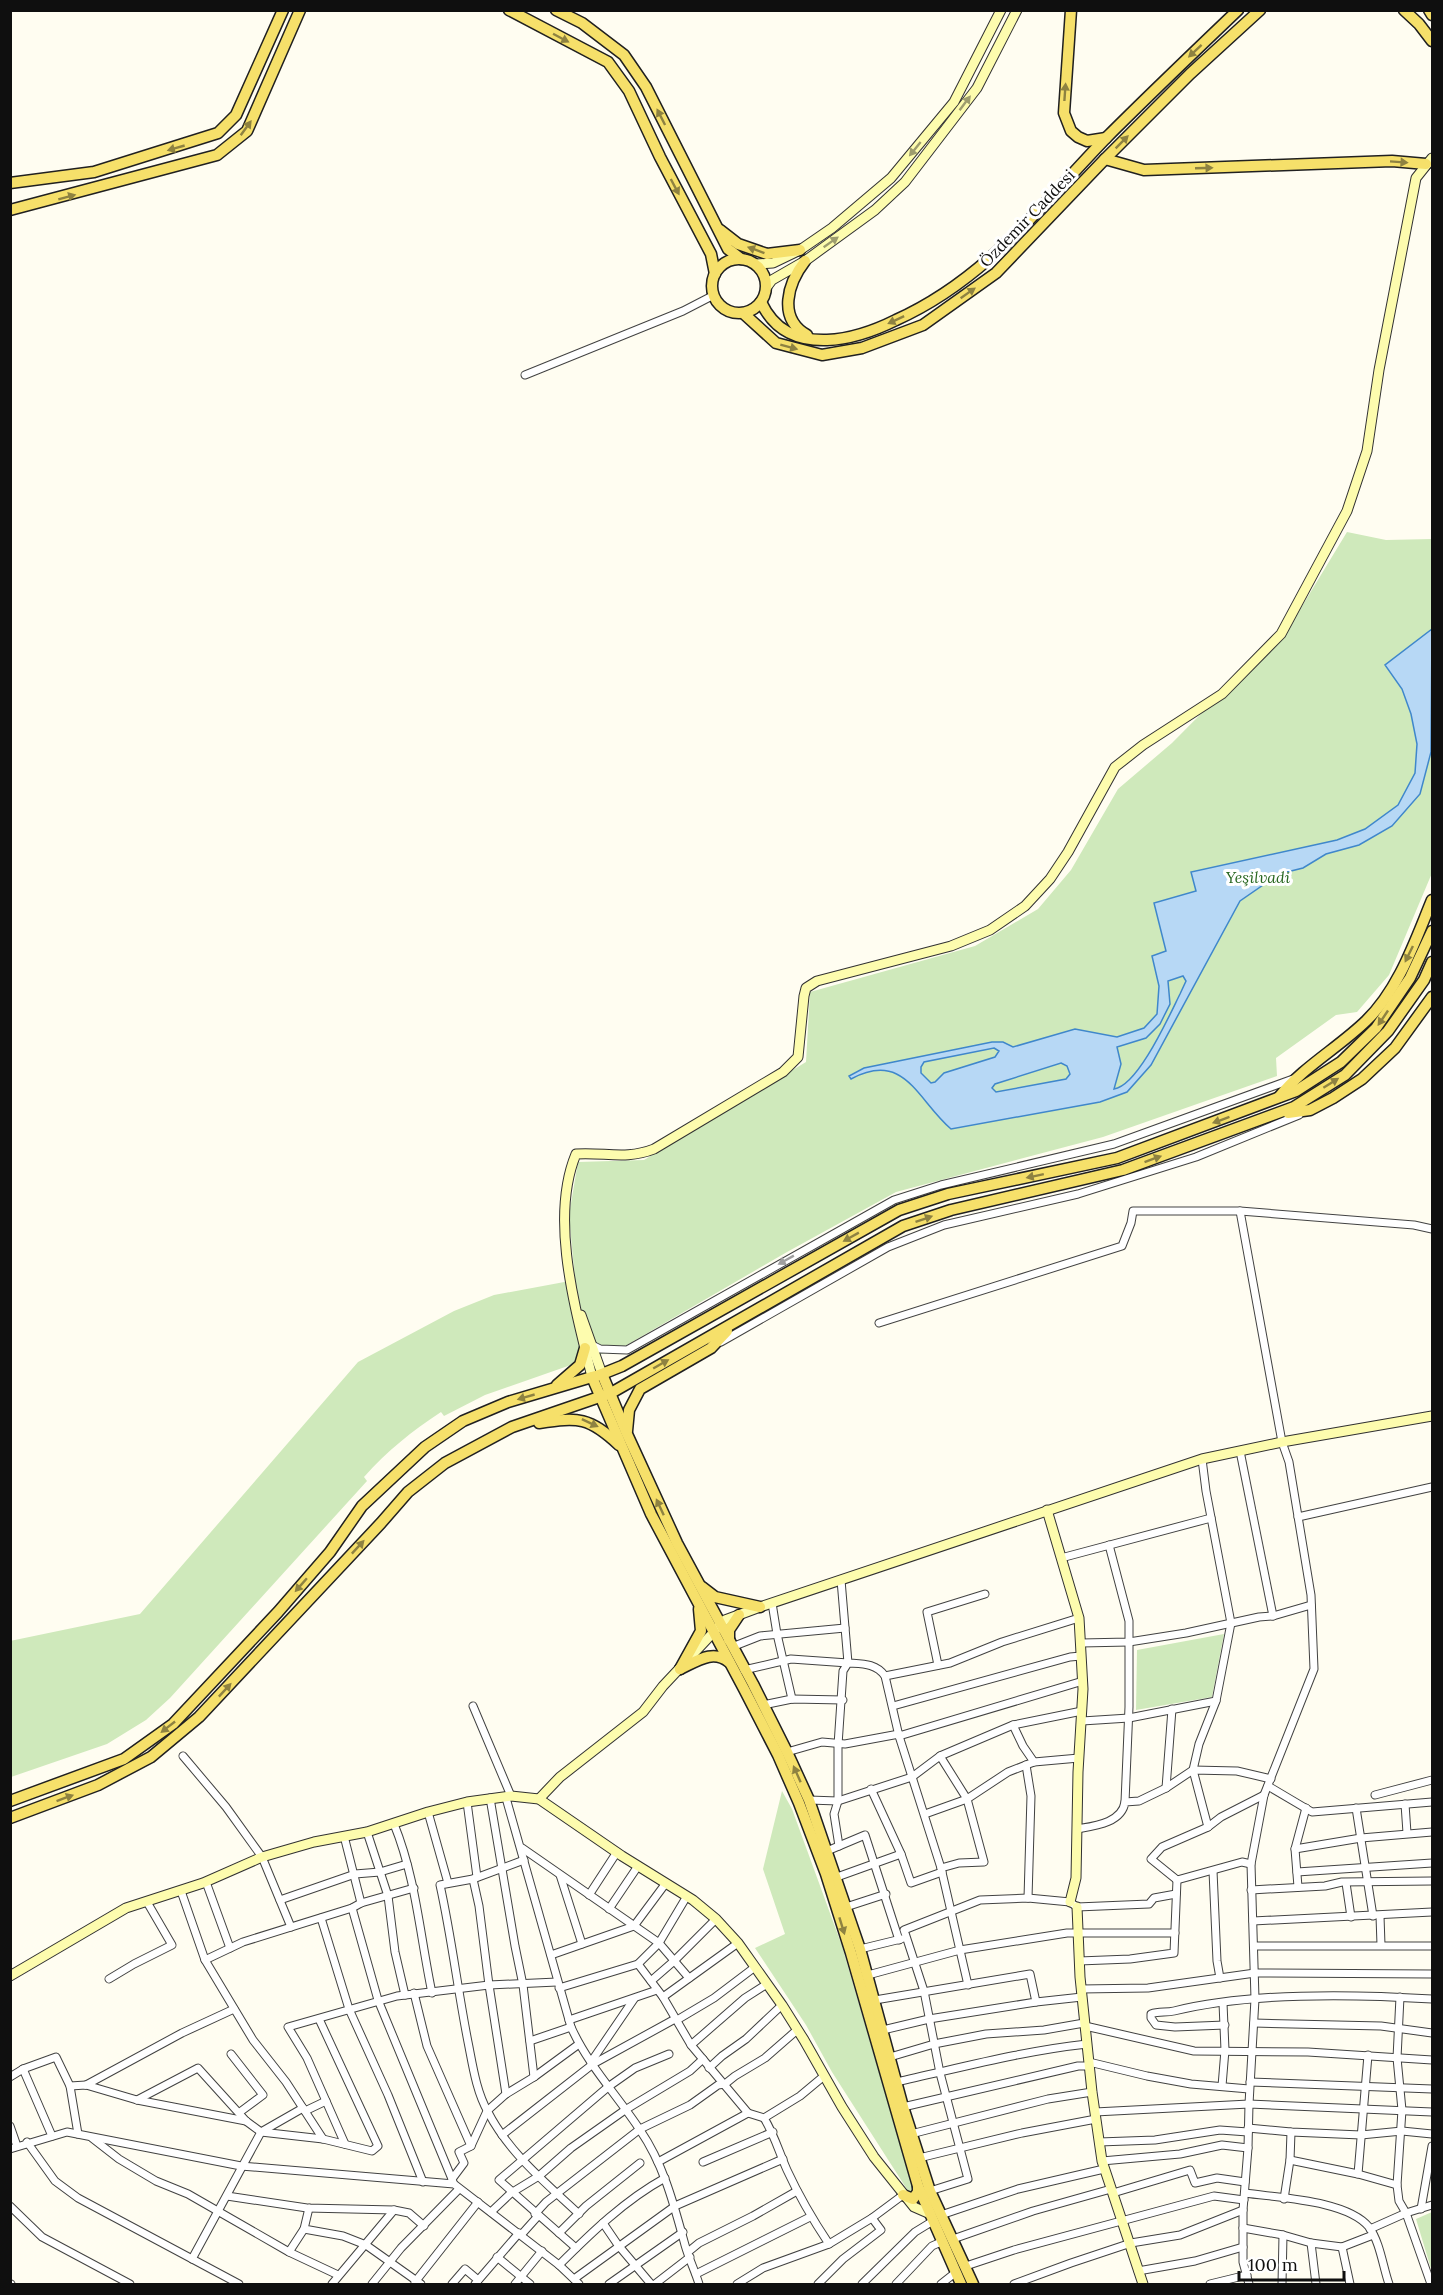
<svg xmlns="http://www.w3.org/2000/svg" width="1443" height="2295" font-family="Lora,serif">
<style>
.green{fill:#cfe9bb}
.water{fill:#b7d8f5;stroke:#3f87cb;stroke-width:1.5;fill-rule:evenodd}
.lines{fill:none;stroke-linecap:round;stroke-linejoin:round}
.street-casing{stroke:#424242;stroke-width:9}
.secondary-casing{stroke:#313131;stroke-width:11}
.primary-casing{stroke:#202020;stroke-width:13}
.street{stroke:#fff;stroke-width:7}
.secondary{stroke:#fdfcae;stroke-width:9}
.primary{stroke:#f6e06a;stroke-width:10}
.oneway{fill:#8e8241}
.oneway2{fill:#9e9d6e}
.oneway3{fill:#9f9f9f}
.labels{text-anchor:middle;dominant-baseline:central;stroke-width:6;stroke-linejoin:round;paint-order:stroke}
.street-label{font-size:16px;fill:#0f0f0f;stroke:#fff}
.park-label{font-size:16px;font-style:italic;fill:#286720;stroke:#fff}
</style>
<rect width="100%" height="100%" fill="#fffdf1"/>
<g class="green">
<path d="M1347 532 1386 540 1432 539V873L1389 975 1357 1012 1336 1015 1276 1058 1277 1076 1103 1137 896 1192 787 1252 625 1346 485 1395 444 1416 441 1412C412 1431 387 1451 364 1477L367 1481 170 1698 146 1720 107 1744 11 1777 10 1641 140 1614 358 1362 454 1311 494 1295 575 1280 569 1215 578 1162 644 1160 806 1062 810 992 975 946 1038 909 1071 870 1118 789 1172 743 1293 621Z"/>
<path d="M1224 1634 1212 1697 1136 1710 1137 1650Z"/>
<path d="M782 1791 792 1809 842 1946 913 2189 910 2194 832 2072 806 2025 755 1948 785 1934 763 1869Z"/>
<path d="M1432 2212V2272L1416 2219Z"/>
</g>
<path class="water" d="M1432 629 1431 752 1420 794 1392 826 1359 845 1326 854 1303 868 1279 874 1240 901 1151 1065 1127 1092 1100 1102 951 1129C917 1100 905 1050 851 1079L849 1076 864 1068 992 1042H1003L1013 1047 1075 1029 1117 1037 1144 1028 1157 1014 1159 986 1152 956 1166 951 1154 903 1196 891 1191 872 1337 840 1365 829 1398 805 1415 773 1417 744 1411 714 1402 689 1385 665ZM1183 976 1186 981 1180 994C1169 1016 1138 1086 1114 1089L1121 1064 1117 1047 1146 1038 1160 1024 1170 1004 1168 981ZM994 1048 999 1051 995 1057 944 1073 935 1082 931 1083 921 1073V1067L924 1062ZM1061 1063 1067 1066 1070 1074 1066 1079 996 1092 992 1088 995 1084Z"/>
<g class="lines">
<g class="street-casing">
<g id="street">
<path d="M525 375 683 311 714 295"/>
<path d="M1240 1211 1282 1442 1289 1462 1311 1595 1314 1669 1264 1795 1251 1864 1255 1999 1249 2104 1248 2148 1243 2210V2262L1249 2284"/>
<path d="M879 1323 1122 1246 1131 1223 1133 1211H1240L1414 1225 1432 1229"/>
<path d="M721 1342 888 1247 944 1225 1078 1194 1196 1157 1299 1115"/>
<path d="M592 1345 600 1349 627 1350 894 1200 941 1185 1114 1144 1293 1079"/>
<path d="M1240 1451 1273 1616"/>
<path d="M1298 1517 1432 1487"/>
<path d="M1109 1545 1129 1621V1707L1125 1802"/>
<path d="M1061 1558 1211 1518"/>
<path d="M772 1603 777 1634 792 1699"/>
<path d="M1081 1643 1129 1642 1186 1633 1259 1617 1273 1616 1311 1605"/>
<path d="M732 1647 760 1636 845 1628"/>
<path d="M938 1665 927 1612 985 1594"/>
<path d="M744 1670 791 1659 848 1663 841 1580"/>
<path d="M885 1676 950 1663 1002 1642 1079 1618"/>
<path d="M763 1705 792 1699 843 1700"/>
<path d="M473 1706 511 1796"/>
<path d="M893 1706 1070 1657 1081 1656"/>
<path d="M1082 1721 1129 1718 1216 1701 1231 1623 1206 1491 1202 1459"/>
<path d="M1013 1725 1023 1746 1034 1762"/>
<path d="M899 1736 1083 1681"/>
<path d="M787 1752 822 1742 845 1744 899 1734"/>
<path d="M183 1756 226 1807 262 1857 291 1927"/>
<path d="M940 1756 1013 1725 1082 1711"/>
<path d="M1026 1765 1031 1796 1028 1898"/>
<path d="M1268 1786 1312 1812 1432 1802"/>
<path d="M1166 1788 1172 1709"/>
<path d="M871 1789 901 1854 911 1883 942 1872"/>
<path d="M1375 1795 1432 1780"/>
<path d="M490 1798 515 1946 523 1985 534 2077"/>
<path d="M506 1798 571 2027C588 2065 617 2095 640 2130 664 2165 674 2205 685 2245 689 2259 695 2271 699 2284"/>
<path d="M809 1800 838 1801 912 1777 940 1756 967 1799 984 1862 959 1863 941 1868"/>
<path d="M467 1802 477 1877"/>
<path d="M1405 1804 1407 1833"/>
<path d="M1356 1808 1373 1916"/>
<path d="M428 1812 448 1883"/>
<path d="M925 1814 967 1799 1008 1772 1026 1765 1034 1762 1079 1758"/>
<path d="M394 1824C416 1878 420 1936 432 1993"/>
<path d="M1208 1827 1193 1770 1199 1744 1216 1701"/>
<path d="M1077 1829C1094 1826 1122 1823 1125 1802L1139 1801 1166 1788 1193 1770 1237 1771 1271 1779"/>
<path d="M367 1832 388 1896 395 1952 405 1995"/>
<path d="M344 1836 361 1903"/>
<path d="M839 1846 834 1814 838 1801V1745L843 1671 848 1663C862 1664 876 1663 885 1676L899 1736 941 1868 968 1985"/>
<path d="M522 1848 659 1943 689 1978"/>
<path d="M1295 1849 1361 1838 1432 1832"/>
<path d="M827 1851 865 1835 899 1940"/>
<path d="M524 1860 473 1879 440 1885C452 1939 458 1993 469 2047 473 2068 477 2093 488 2112 509 2153 546 2183 579 2214"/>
<path d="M1213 1871 1217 1961 1220 1978"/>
<path d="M1297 1872 1432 1863"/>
<path d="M560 1875 582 1944"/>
<path d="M837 1877 901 1854"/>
<path d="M473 1879 479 1906 489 1985 506 2094"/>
<path d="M1177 1880 1151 1859 1162 1847 1208 1827 1221 1817 1264 1795"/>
<path d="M1177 1880 1242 1862 1251 1864"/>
<path d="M206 1882 230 1948"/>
<path d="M1346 1883 1351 1917"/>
<path d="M1298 1887 1295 1849 1306 1808"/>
<path d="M1251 1890 1325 1886 1342 1882 1432 1881"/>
<path d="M181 1891 205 1960 253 2040 286 2082 323 2139"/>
<path d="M589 1895 617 1852"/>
<path d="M280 1900 355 1874 380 1872 407 1864"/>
<path d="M846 1907 886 1894"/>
<path d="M352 1908 378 2000 452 2179"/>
<path d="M609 1909 638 1866"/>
<path d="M1380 1916 1381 1945"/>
<path d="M321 1918 349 2009 388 2095 423 2182"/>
<path d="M1253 1921 1432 1912"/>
<path d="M1254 1946H1432"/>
<path d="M860 1949 901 1939"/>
<path d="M551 1955 634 1926 666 1883"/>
<path d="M205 1960 243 1942 352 1908 361 1903 414 1888"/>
<path d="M1079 1961 1130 1959 1174 1953 1177 1880"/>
<path d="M638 1964 663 1997 691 2045 748 2113"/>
<path d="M868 1975 960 1950 1067 1933H1175"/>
<path d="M109 1979 134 1964 172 1945 147 1902"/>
<path d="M651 1981 674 1961 716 1919"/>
<path d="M559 1988 638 1964 659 1943 687 1896"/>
<path d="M1081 1989 1148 1988 1255 1973 1432 1974"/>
<path d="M414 1993 427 2046 471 2146"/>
<path d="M663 1997 738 1943"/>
<path d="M1400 1997 1397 2058 1402 2110 1397 2185 1399 2201 1406 2213 1431 2284"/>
<path d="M875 2000 1030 1974 1036 2002 929 2019 883 2030"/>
<path d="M1036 2002 1082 1997"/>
<path d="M569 2020 657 1990"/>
<path d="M677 2020 714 1998 755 1967"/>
<path d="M1254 2023 1381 2026 1432 2033"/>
<path d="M1225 2025 1175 2027 1156 2025 1151 2018V2014C1159 2011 1166 2013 1174 2011 1251 1992 1353 1994 1432 1999"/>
<path d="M1085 2026 1194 2051 1308 2052 1432 2060"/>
<path d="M530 2041 571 2027"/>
<path d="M691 2045 745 1998 767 1984"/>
<path d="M231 2054 263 2095 240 2112"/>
<path d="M890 2057 934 2044 986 2034 1044 2030 1084 2023"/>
<path d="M591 2062 634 1999"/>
<path d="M1089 2062 1147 2076 1191 2084 1249 2089"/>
<path d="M709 2068 722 2056 746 2039 782 2005"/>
<path d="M23 2069 52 2136"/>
<path d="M10 2077 23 2069 56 2057 70 2086 78 2134"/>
<path d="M896 2082C960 2068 1022 2051 1087 2044"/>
<path d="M1250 2082 1432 2089"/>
<path d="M86 2085 182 2033 234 2009"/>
<path d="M70 2086 86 2085 137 2100 246 2121"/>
<path d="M1222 2086 1225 2050 1223 2003"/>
<path d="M137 2100 198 2068 246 2121 261 2132 323 2139 372 2151 378 2146 319 2019"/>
<path d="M903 2107 1078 2066H1089"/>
<path d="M305 2111 326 2101"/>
<path d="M1095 2112 1249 2104 1432 2112"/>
<path d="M764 2118C774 2134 779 2152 787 2170 799 2196 813 2220 829 2244"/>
<path d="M10 2126 17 2146"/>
<path d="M1248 2128 1291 2132 1361 2135 1402 2131 1432 2134"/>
<path d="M911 2134 1048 2099 1092 2092"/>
<path d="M502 2135 593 2064 675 2019"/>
<path d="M92 2138 119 2159 156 2181 188 2194 289 2252 338 2275"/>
<path d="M27 2142 55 2181 78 2198 239 2284"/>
<path d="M1099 2142 1155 2140 1220 2130 1248 2132"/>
<path d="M345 2144 307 2058 288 2027 397 1996 489 1985 557 1982"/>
<path d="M10 2149 67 2132 241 2166 454 2184 559 2265 579 2284"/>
<path d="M919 2158 1022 2133 1096 2119"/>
<path d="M1290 2160 1291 2132"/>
<path d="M1102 2161 1180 2154 1222 2145 1248 2148"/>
<path d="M658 2162 748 2113 764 2118 800 2096 824 2076"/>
<path d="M703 2162 773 2132"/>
<path d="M1358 2174 1368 2055"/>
<path d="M453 2182 452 2179 464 2163 459 2152 471 2146 487 2111 506 2094 534 2077 579 2044"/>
<path d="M930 2191 968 2179 940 2073 924 1991 904 1930 980 1900 1028 1898 1070 1902 1077 1907 1149 1904 1154 1898 1176 1894"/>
<path d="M1113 2193 1190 2170 1195 2183 1217 2178 1245 2182"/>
<path d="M1245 2193C1279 2198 1347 2200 1369 2227 1380 2242 1383 2267 1389 2284"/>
<path d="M227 2196 307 2208 394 2210 409 2213 424 2226"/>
<path d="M1284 2199 1290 2160 1358 2174 1397 2185"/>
<path d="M10 2206 42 2237 130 2284"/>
<path d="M309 2208 304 2229 343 2236 366 2245 421 2284"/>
<path d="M1421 2209 1432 2146"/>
<path d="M491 2212 511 2193 539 2176 571 2148 625 2110 690 2071 703 2059"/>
<path d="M535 2214 546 2202 640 2129 690 2105 718 2085 725 2084 735 2076 765 2058 797 2030"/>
<path d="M941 2215 1018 2189 1104 2169"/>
<path d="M603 2223 618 2245 651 2284"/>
<path d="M1243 2228 1283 2235 1311 2243 1342 2247 1373 2235"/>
<path d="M1370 2229 1406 2213 1432 2205"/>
<path d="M559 2233 586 2206 640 2163"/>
<path d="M521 2235 538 2216"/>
<path d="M953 2239 1033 2211 1111 2189"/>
<path d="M1311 2243 1316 2284"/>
<path d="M1342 2247 1350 2284"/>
<path d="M576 2248 499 2180 608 2087 635 2068 669 2054"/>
<path d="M289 2252 304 2229"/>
<path d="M688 2252 699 2243 753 2216 797 2191"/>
<path d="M497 2257 530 2284"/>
<path d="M192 2259 261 2132 303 2108"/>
<path d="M559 2265C591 2233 625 2200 665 2178"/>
<path d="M966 2266 1014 2250 1214 2196 1244 2200"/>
<path d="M1138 2271 1195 2261 1243 2247"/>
<path d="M696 2274 810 2217"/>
<path d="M574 2279 675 2206 783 2159"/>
<path d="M415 2282 478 2202"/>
<path d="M10 2284H11"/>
<path d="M332 2284 394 2210"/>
<path d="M372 2284 401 2248 459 2189"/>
<path d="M452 2284 465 2269 478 2280"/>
<path d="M475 2284 519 2233"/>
<path d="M515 2284 542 2251"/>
<path d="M609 2284 683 2232"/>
<path d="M655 2284 690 2257"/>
<path d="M737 2284 763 2268 829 2244 872 2218 903 2195"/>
<path d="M818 2284 843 2259 881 2230 872 2218"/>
<path d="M862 2284 915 2232 933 2221"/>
<path d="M896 2284 932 2246 941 2242"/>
<path d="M941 2284 955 2273"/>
<path d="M1014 2284 1071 2263 1131 2243 1180 2235 1243 2210"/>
<path d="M1210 2284 1247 2275"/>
<path d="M1282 2284 1283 2235"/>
</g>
</g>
<g class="secondary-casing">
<g id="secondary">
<path d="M756 264 773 263 800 250 832 228 891 178 954 102 1001 10"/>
<path d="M766 288 772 280 805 261 875 210 905 182 977 88 1017 10"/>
<path d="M581 1315 602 1374"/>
<path d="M592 1377C576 1311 549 1219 576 1154 605 1152 626 1160 654 1149L783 1072 798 1057 804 996 806 988 817 981 951 946 990 930 1025 906 1050 879 1068 852 1115 767 1143 745 1222 694 1281 634 1347 511 1367 451 1379 370 1416 178 1432 158"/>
<path d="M1047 1510 1079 1618 1083 1689 1078 1772 1076 1878 1070 1902"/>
<path d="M539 1799 560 1777 643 1712 663 1686 725 1620 760 1607 1202 1459 1282 1442 1432 1416"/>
<path d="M1077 1907 1080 1977 1092 2092 1102 2161 1143 2284"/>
<path d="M10 1976 126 1908 203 1883 262 1857 314 1842 367 1832 428 1812 467 1802 511 1796 539 1799 622 1856 693 1900 716 1919 738 1943 782 2005 804 2040 842 2107 874 2157 914 2207 930 2214"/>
</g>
</g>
<g class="primary-casing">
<g id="primary">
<path d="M509 10 608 62 629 91 660 157 711 254 715 274"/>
<path d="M556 10 582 23 624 55 646 87 728 249 741 259"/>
<path d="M1071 10 1064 113 1071 131 1078 137 1087 141 1106 138"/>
<path d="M1404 10 1419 24 1432 41"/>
<path d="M1429 10 1432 15"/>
<path d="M1105 159 1144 170 1392 161 1426 164"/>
<path d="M10 183 94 172 218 133 236 115 283 10"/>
<path d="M10 210 217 155 247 131 300 10"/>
<path d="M720 230 738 244 767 254 800 250"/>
<circle cx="739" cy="286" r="27"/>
<path d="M805 261C788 283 777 318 807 335"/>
<path d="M761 302C774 330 796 341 827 340 852 339 874 331 896 320 987 279 1040 206 1107 137 1150 94 1194 52 1238 10"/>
<path d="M743 313 776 343 822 355 862 348 923 325 996 273 1105 159 1190 74 1260 10"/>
<path d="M1279 1097C1303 1067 1338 1048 1366 1021 1399 989 1415 941 1432 900"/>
<path d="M1288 1113 1310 1110 1333 1098 1362 1079 1395 1048 1432 997"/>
<path d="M602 1374 627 1434 677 1543 753 1684 787 1752 809 1800 860 1949 903 2107 930 2191 973 2284"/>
<path d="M592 1377 651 1514 744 1689 778 1755 799 1803 826 1874 851 1953 918 2186 961 2284"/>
<path d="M557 1385 580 1365 585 1348"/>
<path d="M539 1423C579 1417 589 1417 619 1445"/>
<path d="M627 1431 629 1410 640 1389 711 1348 727 1331"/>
<path d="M702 1587 715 1597 760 1607"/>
<path d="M729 1640V1630L739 1615"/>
<path d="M680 1669 701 1631 699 1609"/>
<path d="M680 1669C697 1661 713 1649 729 1662"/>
<path d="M10 1801 124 1759 173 1724 278 1612 330 1552 362 1506 425 1447 463 1421 508 1402 602 1374 622 1366 899 1210 948 1194 1117 1158 1296 1091 1341 1062 1376 1028 1410 978 1432 931"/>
<path d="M10 1818 98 1785 151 1757 199 1717 381 1523 408 1492 445 1463 512 1427 611 1393 903 1226 951 1210 1123 1170 1294 1107 1345 1075 1388 1031 1424 980 1432 962"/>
<path d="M903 2195 913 2199 918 2192V2186"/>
</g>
</g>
<use href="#street" class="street"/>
<use href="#secondary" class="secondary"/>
<use href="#primary" class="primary"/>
</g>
<defs><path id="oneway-solid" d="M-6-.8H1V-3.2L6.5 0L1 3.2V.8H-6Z" transform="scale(1.5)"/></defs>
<g class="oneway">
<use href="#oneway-solid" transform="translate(561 38) rotate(28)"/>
<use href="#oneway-solid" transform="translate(1195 51) rotate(137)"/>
<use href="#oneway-solid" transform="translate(1065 92) rotate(-86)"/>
<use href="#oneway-solid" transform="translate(661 117) rotate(-117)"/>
<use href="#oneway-solid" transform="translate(246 128) rotate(-54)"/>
<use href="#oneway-solid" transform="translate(1122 142) rotate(-45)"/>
<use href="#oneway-solid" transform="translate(176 148) rotate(164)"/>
<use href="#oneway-solid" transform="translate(1399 162) rotate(4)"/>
<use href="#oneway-solid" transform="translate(1204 168) rotate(-2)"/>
<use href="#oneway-solid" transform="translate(675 187) rotate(62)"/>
<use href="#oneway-solid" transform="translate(67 197) rotate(-15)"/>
<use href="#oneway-solid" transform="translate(756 250) rotate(-160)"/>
<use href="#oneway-solid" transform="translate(968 293) rotate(-35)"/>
<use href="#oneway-solid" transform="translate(896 320) rotate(155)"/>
<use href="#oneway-solid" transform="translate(789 347) rotate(15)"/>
<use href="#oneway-solid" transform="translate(1409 954) rotate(116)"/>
<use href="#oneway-solid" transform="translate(1383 1018) rotate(124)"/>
<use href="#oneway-solid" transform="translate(1331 1083) rotate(-32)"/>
<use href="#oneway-solid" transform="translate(1221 1120) rotate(160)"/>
<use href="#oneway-solid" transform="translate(1153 1159) rotate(-20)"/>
<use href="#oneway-solid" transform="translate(1035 1176) rotate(168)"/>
<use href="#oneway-solid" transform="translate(924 1219) rotate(-19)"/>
<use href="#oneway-solid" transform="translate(851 1237) rotate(151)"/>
<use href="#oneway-solid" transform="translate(661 1364) rotate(-30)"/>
<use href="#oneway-solid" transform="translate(526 1397) rotate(164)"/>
<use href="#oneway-solid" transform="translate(590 1423) rotate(25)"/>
<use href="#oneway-solid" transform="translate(660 1507) rotate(-115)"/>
<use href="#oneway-solid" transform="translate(358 1547) rotate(-47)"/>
<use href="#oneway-solid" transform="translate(301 1585) rotate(131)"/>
<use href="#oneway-solid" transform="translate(225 1690) rotate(-47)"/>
<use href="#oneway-solid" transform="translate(168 1727) rotate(142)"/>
<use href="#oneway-solid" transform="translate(797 1774) rotate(-114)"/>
<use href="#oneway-solid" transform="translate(65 1798) rotate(-20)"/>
<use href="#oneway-solid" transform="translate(842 1926) rotate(73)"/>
</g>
<g class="oneway2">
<use href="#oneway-solid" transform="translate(965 103) rotate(-53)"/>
<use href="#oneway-solid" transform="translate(915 149) rotate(129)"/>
<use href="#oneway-solid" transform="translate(831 242) rotate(-35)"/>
</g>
<use class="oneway3" href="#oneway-solid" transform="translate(786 1260) rotate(151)"/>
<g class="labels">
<g class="street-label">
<text transform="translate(1027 218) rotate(-46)">Özdemir Caddesi</text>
</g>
<g class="park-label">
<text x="1258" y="877">Yeşilvadi</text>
</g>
</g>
<rect width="1443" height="2295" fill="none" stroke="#0f0f0f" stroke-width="24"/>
<path d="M1239 2271v9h105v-9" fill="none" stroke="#0f0f0f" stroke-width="3"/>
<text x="1248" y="2271" font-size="18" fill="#0f0f0f" stroke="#ffffff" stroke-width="4.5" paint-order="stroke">100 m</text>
</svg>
